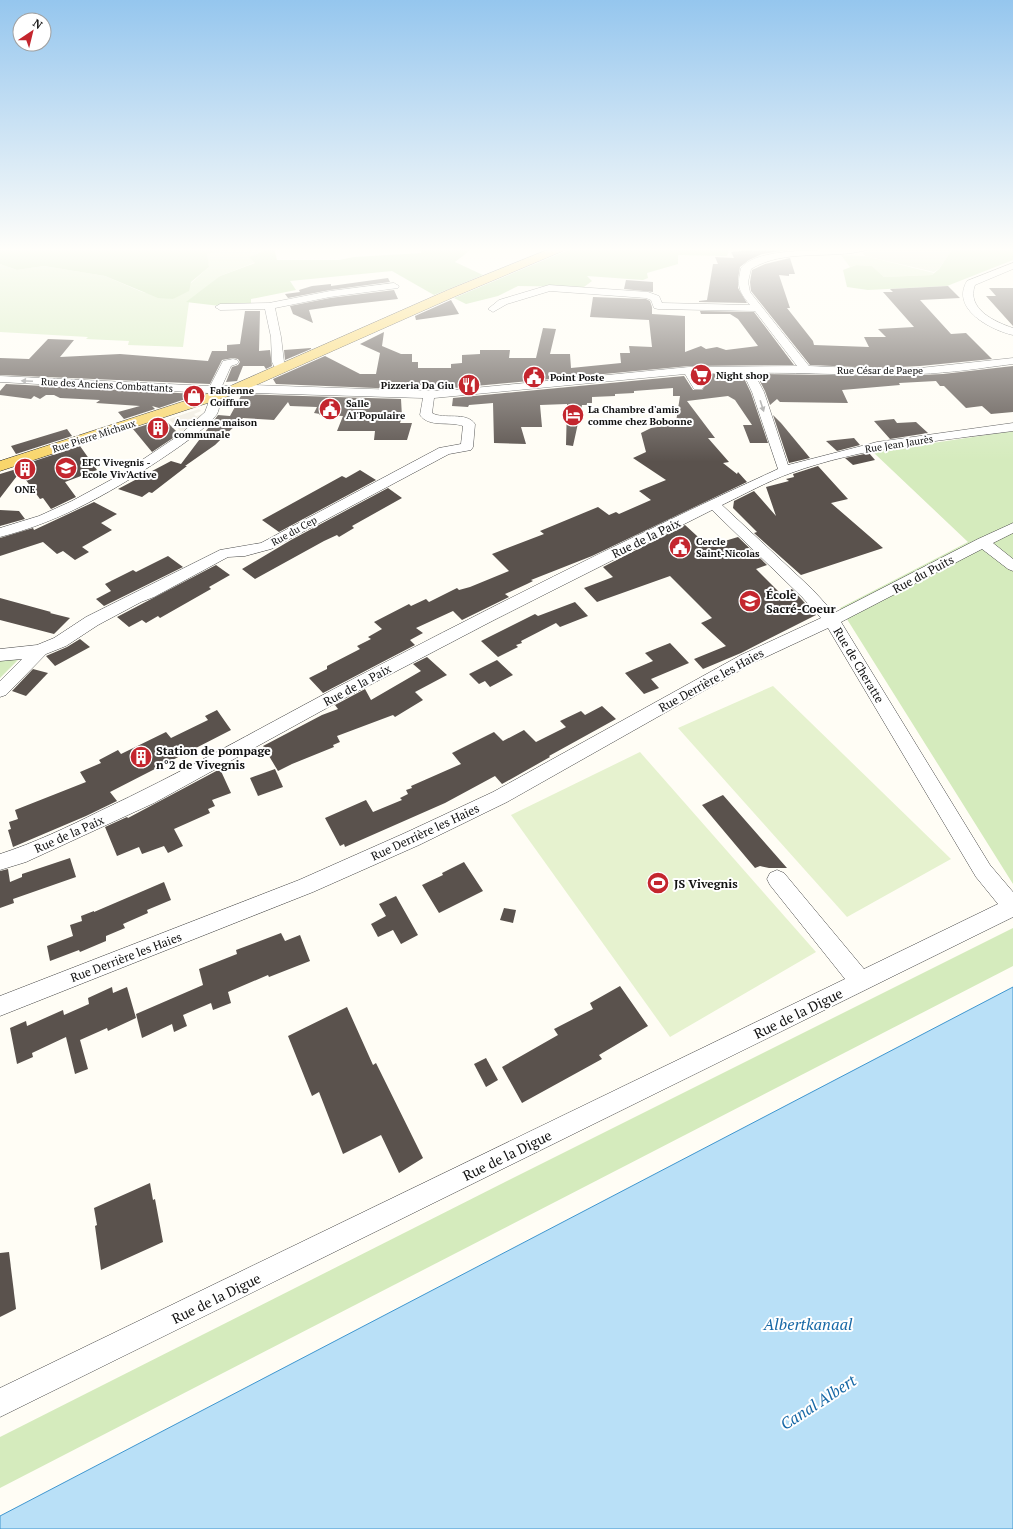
<svg xmlns="http://www.w3.org/2000/svg" width="1013" height="1529" font-family="'PT Serif',serif">
<style>
.green{fill:#d5ebbd}
.forest{fill:#b9dc9c}
.cemetery{fill:#d9e3c4}
.pitch{fill:#e6f2cf}
.plaza{fill:#f1ede2}
.water{fill:#b9e0f7;stroke:#3f96cf}
.building{fill:#5a524d}
.lines{fill:none;stroke-linecap:round;stroke-linejoin:round}
.minor-casing{stroke:#444;stroke-width:1}
.major-casing{stroke:#222;stroke-width:1}
.minor{fill:#fff;fill-rule:evenodd}
.major{fill:#f9d66b;fill-rule:evenodd}
.oneway{fill:#a0a0a0}
.labels{text-anchor:middle;dominant-baseline:central;stroke-width:4;stroke-linejoin:round;paint-order:stroke}
.far-street-label{font-size:10px;fill:#111;stroke:#fff}
.far-poi-label{font-size:10px;font-weight:bold;fill:#111;stroke:#fff;text-anchor:start}
.street-label{font-size:12px;fill:#111;stroke:#fff}
.poi-label{font-size:12px;font-weight:bold;fill:#111;stroke:#fff;text-anchor:start}
.near-street-label{font-size:14px;fill:#111;stroke:#fff}
.near-water-label{font-size:16px;font-style:italic;fill:#1768a6;stroke:#fff}
</style>
<rect width="100%" height="100%" fill="#fffdf5"/>
<g class="green">
<path d="M240 248H271L250 257 256 262 220 276 189 302 183 347 128 345 129 341 86 339 88 337 0 332V264L17 270 44 266 105 276 142 292 173 299 209 267 206 254Z"/>
<path d="M841 255 865 256 934 273 932 275 884 277 872 266 856 265 850 267Z"/>
<path d="M1013 431V884L840 608 968 542 873 452Z"/>
<path d="M21 657 0 678V658Z"/>
<path d="M1013 928V966L0 1488V1437L507 1181Z"/>
</g>
<g class="forest">
<path d="M0 248H240L207 254 209 267 191 282 189 291 173 299 158 298 105 276 44 266 17 270 0 264Z"/>
<path d="M271 248H274L277 260H339L354 257 421 253 420 248H473L455 262 483 275 434 295 392 271 290 281 296 290 251 299V305L220 306 186 302 220 276 255 263 249 257Z"/>
<path d="M573 248H730L727 256 678 255V264L647 273 648 278 643 280 587 276 592 281 584 287 518 286 498 296 466 304 454 298Z"/>
<path d="M953 248H1013V260L947 286 868 290 847 287 843 270 856 265 872 266 884 277 932 275 939 269Z"/>
</g>
<path class="cemetery" d="M874 248H953L939 269 934 272 865 256 863 253Z"/>
<g class="pitch">
<path d="M773 686 951 859 847 917 678 728Z"/>
<path d="M640 752 816 952 670 1037 511 815Z"/>
</g>
<path class="plaza" d="M199 409 201 411 194 414 196 416 203 414 183 431H180L169 419Z"/>
<path class="water" d="M1013 987V1529H0V1516Z"/>
<g class="building">
<path d="M749 248H787L788 250 762 254 749 260 740 267 738 279V288L747 303 699 302V301L707 300 713 264H718L715 257 734 258 731 252 750 250Z"/>
<path d="M790 258 795 274H789V276L779 275 790 308H787L813 341 814 345 869 347 864 337H886L878 329 914 327 883 292H893L890 289 948 286 960 298 920 300 951 334 966 333 992 359 920 366 878 368 810 365 751 291 750 282 752 270 765 264Z"/>
<path d="M388 278 390 282 330 290 288 298 285 294 300 292 299 290 312 286 331 284V286Z"/>
<path d="M626 280 653 282V292L624 289Z"/>
<path d="M989 288H1013V326L986 296H996Z"/>
<path d="M394 290 398 299 336 306 309 310 313 323 293 314 290 306 330 298Z"/>
<path d="M593 297 646 299 650 301 652 307V314L685 316V352L701 346 706 349 717 347 726 350 758 346 738 319 730 314H701L700 311 754 312 794 365 689 366 443 389V385H400V389L276 384 273 379 325 356 360 374H376L380 353 360 344 384 332 382 346 401 354H412V362H418V368H451V364L462 363V355L480 354V350H510L509 358H536L543 328 556 329 550 354H570L571 368 621 363 620 353H630L629 346 652 347 649 320 590 317Z"/>
<path d="M451 300 459 314 416 320 415 316Z"/>
<path d="M245 311H260L259 351 270 350 272 366 266 369 264 366H243L237 381 226 382 232 367 238 365 240 362 238 359 233 358 222 360 210 384 0 375V358L29 359 48 339 74 340 60 357 120 354 208 361 212 351H227V345L240 344Z"/>
<path d="M311 348V349L285 360 284 350Z"/>
<path d="M1013 366V412L991 414 982 406 966 408 944 386H940L936 381 899 383 900 385 842 390 848 403 780 402 777 399 770 405 765 391 756 374 898 376 943 374Z"/>
<path d="M699 374H742L751 393 768 443H750L743 425H752L735 400 728 396 687 401 715 438H708L729 462 723 463 737 474 738 472 747 482 592 556 531 580 533 581 527 584 505 594 509 597 462 620 453 611 416 628 423 633 410 640 415 645 323 693 309 678 327 669V666L360 649 357 646 371 639 368 637 382 629 374 622 409 604 411 606 426 599 429 602 457 588 459 590 470 587 509 571 492 554 544 534 540 531 598 507 609 515 616 512 619 514 651 500 639 491 666 480 633 458 646 452 641 433 651 428 678 424 676 422 680 396H673V388L634 391V393L615 394V396L592 397V403H587V405H582L573 446 566 445 567 404 540 405 542 427H521L526 444 494 443 493 403 469 405 468 407 452 406 453 398 684 376 693 390H702L705 386Z"/>
<path d="M6 384 197 394V395L159 408 152 406 155 409 124 419 118 412 140 406 96 403 100 400 60 398 54 395H46L40 399 34 396 31 399 0 395V391Z"/>
<path d="M242 394 401 399 402 417 400 423H412L407 440H374L375 431H337L343 416 319 415 320 414 314 413 317 407 290 406 288 402 274 420 243 418 215 445 185 466H187L152 493 149 492 142 497 118 489 171 461 181 464 218 415 230 416Z"/>
<path d="M773 415 781 423 810 458 789 463Z"/>
<path d="M164 419 179 434 152 452 133 429Z"/>
<path d="M894 419 897 423 916 422 928 433 890 439 874 421Z"/>
<path d="M67 429 72 436 16 454 11 446Z"/>
<path d="M854 438 860 445 837 451 826 441Z"/>
<path d="M80 446 97 470 65 482 76 497 51 509 43 498 40 499 20 472 0 498V474L23 467 22 465Z"/>
<path d="M869 453 875 460 853 465 845 458Z"/>
<path d="M818 466 848 499 831 503 883 548 801 575 754 533 757 532 733 508 734 501 754 491 776 516 766 487 789 481 786 479 794 477 793 474Z"/>
<path d="M360 470 376 480 279 532 262 520 342 476 346 478Z"/>
<path d="M388 488 402 498 352 526 354 528 339 537 337 535 324 541 255 579 242 569 291 540Z"/>
<path d="M94 502 117 514 101 523 112 530 82 547 89 552 75 560 63 551 57 554 43 542 0 556V538L33 528 34 530Z"/>
<path d="M0 510 19 511 25 519 0 526Z"/>
<path d="M685 525 708 546 738 537 767 565 756 569 780 593 792 589 816 615 741 653 703 669 694 659 726 646 701 623 712 618 670 576 597 602 584 588 613 577 603 567Z"/>
<path d="M168 556 183 567 104 606 96 599 111 591 105 584 133 570 136 572Z"/>
<path d="M216 565 230 575 209 587 211 589 160 618 158 616 146 623 142 620 129 627 117 617Z"/>
<path d="M0 598 51 612 50 613 70 618 54 634 0 620Z"/>
<path d="M575 602 588 616 560 627 556 623 521 641 522 643 516 645 518 647 498 657 481 641 535 614 538 616Z"/>
<path d="M80 639 90 647 55 666 46 656 67 647Z"/>
<path d="M670 643 689 663 651 679 659 688 644 694 625 673 653 661 645 653Z"/>
<path d="M427 657 447 675 415 692 423 700 395 717 393 715 337 736 340 742 333 745 334 747 292 764 278 771 263 746 322 715 338 709 335 705 365 689 371 700 421 671 413 664Z"/>
<path d="M497 660 513 675 490 687 485 681 479 684 469 674Z"/>
<path d="M33 669 48 673 26 696 12 691Z"/>
<path d="M602 706 616 719 549 756 550 757 502 784 495 776 445 803 345 847 344 844 340 846 325 818 366 800 373 812 402 800 400 798 408 794 406 790 412 788 411 786 461 764 452 753 494 732 503 741 524 730 536 742 566 727 560 721 581 711 585 715Z"/>
<path d="M217 710 231 730 110 792 117 801 86 816 13 847 8 830 11 829 9 822 18 819 15 810 86 782 80 772 101 763 99 760 118 750 121 754 166 732 171 738 208 720 205 716Z"/>
<path d="M220 769 231 793 212 800 215 806 208 809 210 813 174 829 183 846 168 853 164 846 142 854 139 847 117 856 105 827 127 817 128 818Z"/>
<path d="M275 769 283 787 258 796 250 778Z"/>
<path d="M723 795 787 868H769L760 866 755 868 702 805Z"/>
<path d="M70 858 76 877 13 899 14 903 0 908V871L8 869 10 882 22 877V874Z"/>
<path d="M464 862 483 891 439 913 422 885 443 875 442 873Z"/>
<path d="M164 882 171 900 147 910 148 913 123 924 125 928 106 936V941L80 952 79 950 50 961 47 946 73 936 70 925 82 921 81 916 94 911V912Z"/>
<path d="M396 896 418 935 401 944 393 930 378 937 371 924 386 916 379 904Z"/>
<path d="M504 908 516 910 513 923 500 920Z"/>
<path d="M281 933 285 941 300 935 310 961 269 977 268 975 228 992 231 1003 213 1010 211 1003 183 1015 187 1026 174 1032 172 1024 142 1038 136 1014 203 985 199 969 237 954 236 950Z"/>
<path d="M620 986 648 1026 599 1055 602 1059 522 1103 502 1067 558 1035 554 1029 593 1009 590 1003Z"/>
<path d="M112 987 113 993 127 987 136 1018 108 1031 107 1028 80 1040 88 1069 75 1074 66 1037 32 1053 33 1057 17 1064 10 1028 26 1021 27 1026 63 1010 64 1015 89 1004 88 998Z"/>
<path d="M347 1007 373 1065 376 1063 423 1158 399 1173 381 1135 343 1154 319 1092 312 1096 288 1036Z"/>
<path d="M486 1058 498 1080 486 1087 474 1064Z"/>
<path d="M150 1183 153 1200 155 1199 163 1242 101 1270 95 1226 97 1225 94 1208Z"/>
<path d="M9 1252 16 1309 0 1317V1253Z"/>
</g>
<g class="lines">
<g class="minor-casing">
<g id="minor">
<path d="M854 248H869L867 250C830 260 785 248 751 269L748 282 750 292 809 366 878 369 920 368 1013 358V364C982 368 950 373 919 374 864 377 809 372 754 373L764 392 788 465 877 442 1013 423V431C939 441 862 447 791 473 768 481 745 494 722 505L812 589 834 613 978 539 1013 523V533L993 543 1013 559V571L1008 569 982 549 841 622 990 865 1013 892V917L0 1417V1388L845 979 770 885 767 879 770 873 777 870 784 873 864 969 998 904 976 877 828 628 753 663 507 802 419 845 313 892 0 1016V996L299 880 405 833 493 792 741 655 821 618 802 597 712 510 494 620 345 698 154 803 26 862 0 870V854C34 843 68 827 100 811 179 774 255 731 332 690 479 613 627 538 778 469L752 392 743 373H697L704 387 702 389H694L685 374 434 398 432 413C444 420 466 411 475 424L473 447 471 450 449 454 271 549 245 556 228 557 154 597 141 602 98 625 66 646 46 654 6 695 0 697V681L22 659 0 661V649L37 645 54 638 86 617 220 550 261 543 439 448 461 444 463 426C450 421 429 428 420 415L423 398 251 393H220C220 400 220 408 217 414 209 426 182 445 170 453 117 489 63 521 0 537V528L39 516 72 501 118 476 181 434 205 412 208 404V393L0 382V376L210 386 223 361 233 359 237 360 239 362 237 364 231 366 222 386 251 385 429 391 453 390 689 367 797 366 755 311 658 309 654 308 651 300 646 298 550 291 507 304 493 312 488 309 499 300 549 285 648 292 659 296 662 303 750 305C738 290 737 286 741 268 760 245 827 253 854 248Z"/>
<path d="M1013 263V269L975 285C966 309 995 322 1013 328V335C991 330 950 309 967 281Z"/>
<path d="M394 283 399 286 398 288 330 297 275 308 281 337 284 362 287 370 285 372H277L272 362 271 337 265 309 220 310 215 307 220 304 269 303 330 291Z"/>
</g>
</g>
<g class="major-casing">
<path id="major" d="M552 248H567L565 250 456 296 238 393 0 471V461L228 387 448 290Z"/>
</g>
<use href="#minor" class="minor"/>
<use href="#major" class="major"/>
</g>
<defs><path id="oneway-solid" d="M-6-.8H1V-3.2L6.5 0L1 3.2V.8H-6Z"/></defs>
<g class="oneway">
<use href="#oneway-solid" transform="translate(27 381) rotate(-177)"/>
<use href="#oneway-solid" transform="translate(762 406) rotate(72)"/>
</g>
<linearGradient id="sky" x2="0" y2="1"><stop stop-color="#95c6ee"/><stop offset="0.54" stop-color="#fffefa"/><stop offset="1" stop-color="#fffefa" stop-opacity="0"/></linearGradient>
<rect width="1013" height="462" fill="url(#sky)"/>
<defs>
<g id="supermarket-disc" transform="scale(1.15)"><circle r="9.5" fill="#c4262e" stroke="#fff"/><path d="M-6-5.5h2.5l.6 2H6L4.5 2H-2.5L-4.4-4H-6ZM-1.5 3.2a1.3 1.3 0 1 0 .1 0ZM3 3.2a1.3 1.3 0 1 0 .1 0Z" fill="#fff"/></g>
<g id="civic-disc" transform="scale(1.15)"><circle r="9.5" fill="#c4262e" stroke="#fff"/><path d="M-.6-6.5H3V-4.5H.6V-3L4-1V1h2V6H-6V1h2V-1L-.6-3ZM-1.2 2.5V6h2.4V2.5Z" fill="#fff"/></g>
<g id="restaurant-disc" transform="scale(1.15)"><circle r="9.5" fill="#c4262e" stroke="#fff"/><path d="M-5-6h1v4h1v-4h1v4h1v-4h1v5L-1.5 .5V6h-2V.5L-5-1ZM5-6V6H3V1.5H1.5Q1.5-4 5-6Z" fill="#fff"/></g>
<g id="shop-disc" transform="scale(1.15)"><circle r="9.5" fill="#c4262e" stroke="#fff"/><path d="M-5-2.5h2.3a2.7 3.5 0 0 1 5.4 0H5L5.5 6h-11ZM-1.5-2.5h3a1.5 2.3 0 0 0-3 0Z" fill="#fff"/></g>
<g id="hotel-disc" transform="scale(1.15)"><circle r="9.5" fill="#c4262e" stroke="#fff"/><path d="M-6-4.5h1.5V1H6V5H4.5V3h-9V5H-6ZM-4 0a1.8 1.8 0 1 1 3.6 0ZM.5 0V-2.5h3Q6-2.5 6 0Z" fill="#fff"/></g>
<g id="building-disc" transform="scale(1.15)"><circle r="9.5" fill="#c4262e" stroke="#fff"/><path d="M-4-6H4V6H1V3H-1V6H-4ZM-2.5-4.3h1.7v1.8h-1.7ZM.8-4.3h1.7v1.8H.8ZM-2.5-1h1.7V.8h-1.7ZM.8-1h1.7V.8H.8Z" fill="#fff"/></g>
<g id="school-disc" transform="scale(1.15)"><circle r="9.5" fill="#c4262e" stroke="#fff"/><path d="M0-5L7-2L0 1L-7-2ZM-4 1L0 2.5L4 1V4Q0 6-4 4Z" fill="#fff"/></g>
<g id="stadium-disc" transform="scale(1.15)"><circle r="9.5" fill="#c4262e" stroke="#fff"/><path d="M0-5a6.5 5 0 1 0 0 10a6.5 5 0 1 0 0-10ZM-3.5-1.8h7v3.6h-7Z" fill="#fff"/></g>
</defs>
<g fill-rule="evenodd">
<use href="#supermarket-disc" x="701" y="375"/>
<use href="#civic-disc" x="534" y="377"/>
<use href="#restaurant-disc" x="469" y="385"/>
<use href="#shop-disc" x="194" y="396"/>
<use href="#civic-disc" x="330" y="409"/>
<use href="#hotel-disc" x="573" y="415"/>
<use href="#building-disc" x="158" y="428"/>
<use href="#school-disc" x="66" y="468"/>
<use href="#building-disc" x="25" y="469"/>
<use href="#civic-disc" x="680" y="547"/>
<use href="#school-disc" x="750" y="601"/>
<use href="#building-disc" x="141" y="757"/>
<use href="#stadium-disc" x="658" y="883"/>
</g>
<g class="labels">
<g class="far-street-label">
<text x="880" y="370">Rue César de Paepe</text>
<text transform="translate(107 385) rotate(3)">Rue des Anciens Combattants</text>
<text transform="translate(94 436) rotate(-18)">Rue Pierre Michaux</text>
<text transform="translate(899 444) rotate(-9)">Rue Jean Jaurès</text>
<text transform="translate(294 531) rotate(-29)">Rue du Cep</text>
</g>
<g class="far-poi-label">
<text x="716" y="375">Night shop</text>
<text x="550" y="377">Point Poste</text>
<text x="454" y="385" text-anchor="end">Pizzeria Da Giu</text>
<text x="210" y="390">Fabienne<tspan x="210" dy="12">Coiffure</tspan></text>
<text x="346" y="403">Salle<tspan x="346" dy="12">Al'Populaire</tspan></text>
<text x="588" y="409">La Chambre d'amis<tspan x="588" dy="12">comme chez Bobonne</tspan></text>
<text x="174" y="422">Ancienne maison<tspan x="174" dy="12">communale</tspan></text>
<text x="82" y="462">EFC Vivegnis -<tspan x="82" dy="12">Ecole Viv'Active</tspan></text>
<text x="25" y="489" text-anchor="middle">ONE</text>
<text x="696" y="541">Cercle<tspan x="696" dy="12">Saint-Nicolas</tspan></text>
</g>
<g class="street-label">
<text transform="translate(646 538) rotate(-26)">Rue de la Paix</text>
<text transform="translate(923 574) rotate(-28)">Rue du Puits</text>
<text transform="translate(859 665) rotate(59)">Rue de Cheratte</text>
<text transform="translate(711 680) rotate(-29)">Rue Derrière les Haies</text>
<text transform="translate(357 685) rotate(-28)">Rue de la Paix</text>
<text transform="translate(425 832) rotate(-25)">Rue Derrière les Haies</text>
<text transform="translate(69 834) rotate(-24)">Rue de la Paix</text>
<text transform="translate(126 957) rotate(-21)">Rue Derrière les Haies</text>
</g>
<g class="poi-label">
<text x="766" y="594">École<tspan x="766" dy="14">Sacré-Coeur</tspan></text>
<text x="156" y="750">Station de pompage<tspan x="156" dy="14">n°2 de Vivegnis</tspan></text>
<text x="674" y="883">JS Vivegnis</text>
</g>
<g class="near-street-label">
<text transform="translate(798 1013) rotate(-26)">Rue de la Digue</text>
<text transform="translate(507 1155) rotate(-26)">Rue de la Digue</text>
<text transform="translate(216 1298) rotate(-26)">Rue de la Digue</text>
</g>
<g class="near-water-label">
<text x="808" y="1324">Albertkanaal</text>
<text transform="translate(818 1402) rotate(-33)">Canal Albert</text>
</g>
</g>
<g transform="translate(32 32) rotate(35)"><circle r="19" fill="#ffffff" stroke="#a0a0a0"/>
<path d="M0-3L7 15L0 10L-7 15Z" fill="#c4262e"/>
<text y="-6" font-size="11" font-weight="bold" text-anchor="middle" fill="#111111">N</text>
</g>
</svg>
